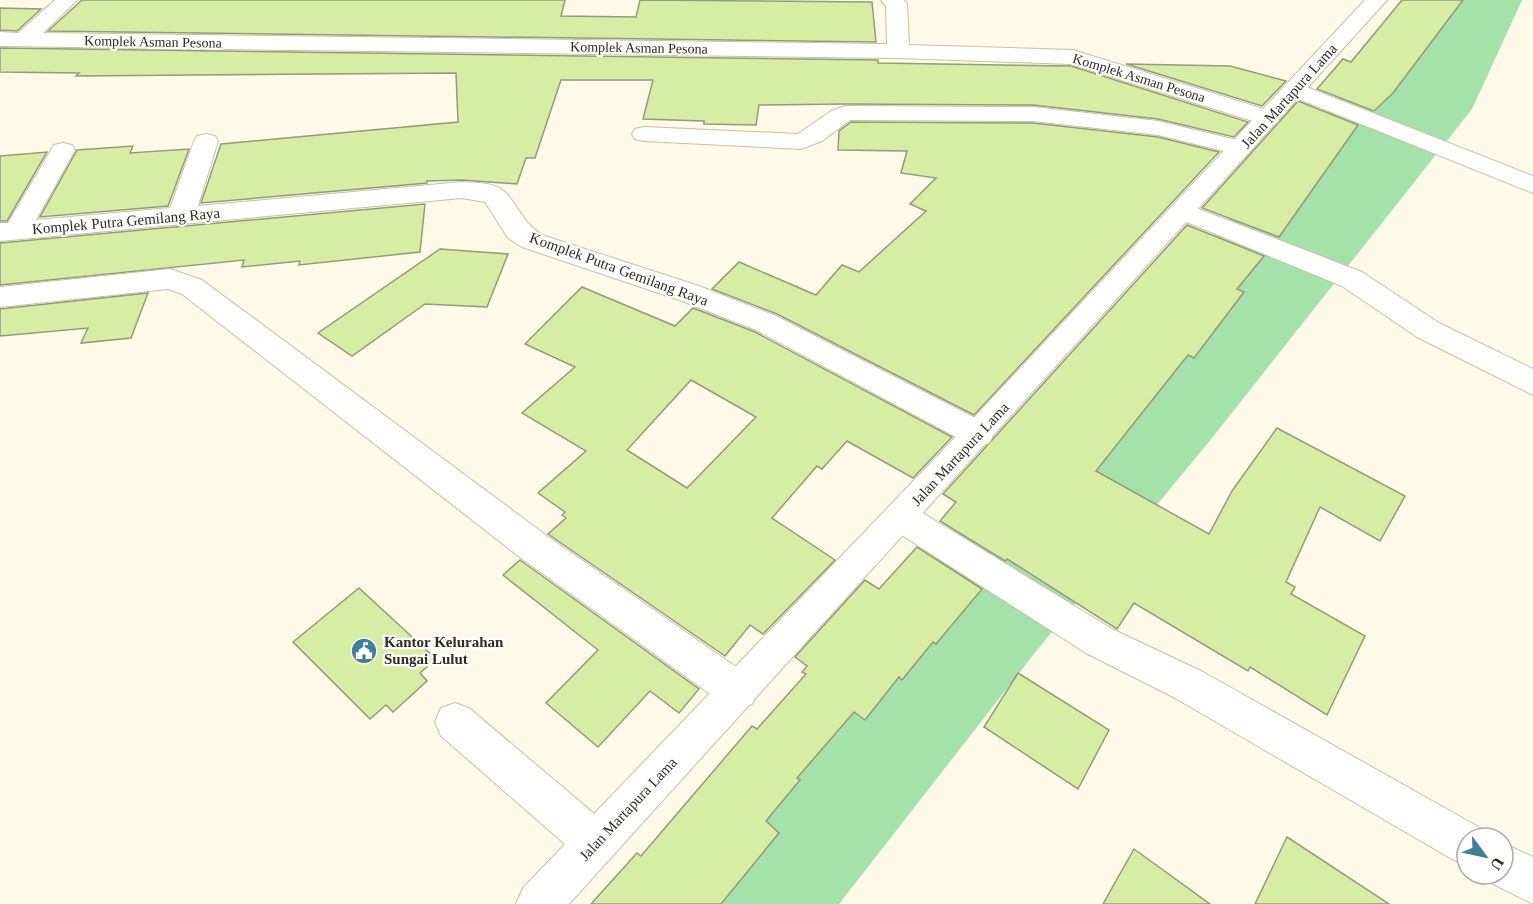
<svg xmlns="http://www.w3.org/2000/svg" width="1533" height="904" font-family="Georgia,serif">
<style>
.water{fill:#a4e1ab}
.building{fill:#d8eda4;stroke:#929b7e;stroke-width:1.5;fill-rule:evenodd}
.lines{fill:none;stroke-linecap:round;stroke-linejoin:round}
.minor-casing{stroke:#c8c0a1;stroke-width:2}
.major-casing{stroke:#c8c0a1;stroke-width:2}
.minor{fill:#fff;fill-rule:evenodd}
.major{fill:#fff;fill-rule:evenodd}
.labels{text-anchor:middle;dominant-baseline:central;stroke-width:4.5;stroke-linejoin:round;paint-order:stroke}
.far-street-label{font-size:14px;fill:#2e2b1f;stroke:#fff}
.street-label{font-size:15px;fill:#2e2b1f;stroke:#fff}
.poi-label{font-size:15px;font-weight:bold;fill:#2e2b1f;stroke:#fff;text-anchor:start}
</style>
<rect width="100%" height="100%" fill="#fefae7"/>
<path class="water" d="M1421 0H1522L1472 109 1212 438 1037 650 839 904H622Z"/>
<g class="building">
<path d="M82 0H565L561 16 636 17 640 0 872 2 876 42 48 31Z"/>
<path d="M1402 0H1463L1393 93 1374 111 1317 89 1343 59 1351 62Z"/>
<path d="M0 8 41 9 17 31 0 30Z"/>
<path d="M0 48 878 60V63L1071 66 1248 122 1234 137 1158 119 1033 105 845 104 759 105 756 125 704 124V121L643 119 653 80H561L535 158H526L517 184 462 180 427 181V183L201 203 221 144 458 122 456 73 76 76 79 73 0 72Z"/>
<path d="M1126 64 1230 66 1286 81 1262 106Z"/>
<path d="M1298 101 1358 125 1279 237 1202 208Z"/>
<path d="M851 122 1033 123 1158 137 1219 152 974 415 777 314 712 289 739 262 816 295 842 265 859 272 926 211 910 204 936 178 901 173 907 151 838 150 839 131Z"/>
<path d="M133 146 130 153 189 149 168 206 40 217 77 150Z"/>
<path d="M47 152 7 221H0V156Z"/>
<path d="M425 204 420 252 299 265 300 261 242 267 244 260 0 285V243Z"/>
<path d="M1187 225 1264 256 1237 289 1244 292 1194 358 1188 355 1096 471 1209 534 1232 491 1277 428 1405 496 1380 541 1320 507 1286 582 1295 587 1291 594 1365 636 1327 715 1250 667 1248 671 1134 603 1117 629 1007 559 1005 561 940 521 956 502 943 494Z"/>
<path d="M440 249 508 254 487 307 425 304 352 356 318 333Z"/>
<path d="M582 287 675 326 693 308 755 332 952 437 913 478 847 441 822 469 817 466 772 518 835 560 763 634 750 625 725 656 548 534 566 518 562 515 565 512 538 493 586 451 522 413 575 367 525 344ZM691 380 756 417 687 488 627 450Z"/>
<path d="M148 293 131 338 81 343 88 328 0 336V309Z"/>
<path d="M917 547 982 589 936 644 933 642 902 680 899 677 865 720 854 712 797 778 800 780 766 821 779 833 721 904H591L637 853 641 856 752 726 757 729 806 674 802 672 807 666 795 657 865 580 879 589Z"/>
<path d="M520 560 699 689 679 713 650 691 598 747 546 703 598 650 503 575Z"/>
<path d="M359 588 436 659 420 673 427 681 393 712 386 705 370 719 293 642Z"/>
<path d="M1018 673 1109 730 1078 789 984 727Z"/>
<path d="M1287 837 1389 904H1255Z"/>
<path d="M1134 849 1210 904H1103Z"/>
</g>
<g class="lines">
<g class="minor-casing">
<g id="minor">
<path d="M55 0H77L43 33 887 44 886 6 881 0H904L907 4 909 45 1073 50 1277 113 1280 118 1277 123 1268 125 1259 123 1071 64 898 58 0 46V32L18 33Z"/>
<path d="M1294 82 1533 176V193L1286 94 1282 89 1286 84Z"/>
<path d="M845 106 1033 107 1158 121 1249 143 1252 148 1249 153 1240 155 1158 135 1033 121 850 120 822 141 801 149 644 141 635 139 632 134 635 129 644 127 798 134 831 111Z"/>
<path d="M206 134 215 136 218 141 198 206 462 182C475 183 494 182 504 191 519 206 522 222 542 235L699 286 776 316 989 425 994 434 989 443 978 447 967 443 756 330 679 300 522 247 508 238 485 202 462 198 0 241V223H8L54 145 63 143 72 145 75 150 36 220 170 208 194 141 197 136Z"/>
<path d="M1183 203 1362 272 1439 323 1533 369V395L1417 337 1342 286 1174 217 1170 211 1174 205Z"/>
<path d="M170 269 202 280 547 536 752 678 758 691 752 704 738 710 724 704 521 558 182 294 168 289 0 307V287Z"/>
<path d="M901 503 913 507 1112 629 1203 672 1482 829 1486 838H1467V866L1452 859 1175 698 1086 653 889 527 884 517 889 507Z"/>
<path d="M455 703 469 708 611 828 618 843 611 858 596 865 581 858 441 736 435 722 441 708Z"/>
<path d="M1503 843 1533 857V904L1487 881 1485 874H1503Z"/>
</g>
</g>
<g class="major-casing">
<path id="major" d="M1365 0H1387L569 904H516L523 888 967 425Z"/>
</g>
<use href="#minor" class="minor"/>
<use href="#major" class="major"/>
</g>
<defs>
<g id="civic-disc" transform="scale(1.35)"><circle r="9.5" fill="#427e95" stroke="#fff"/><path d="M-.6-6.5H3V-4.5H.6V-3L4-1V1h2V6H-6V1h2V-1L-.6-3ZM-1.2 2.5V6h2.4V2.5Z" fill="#fff"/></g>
</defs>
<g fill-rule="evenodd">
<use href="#civic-disc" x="364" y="651"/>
</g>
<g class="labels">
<g class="far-street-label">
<text transform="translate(153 42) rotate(1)">Komplek Asman Pesona</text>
<text transform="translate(639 48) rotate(1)">Komplek Asman Pesona</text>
<text transform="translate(1139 78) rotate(17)">Komplek Asman Pesona</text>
</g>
<g class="street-label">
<text transform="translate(1289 96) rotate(-48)">Jalan Martapura Lama</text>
<text transform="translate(126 221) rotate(-5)">Komplek Putra Gemilang Raya</text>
<text transform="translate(619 269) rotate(20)">Komplek Putra Gemilang Raya</text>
<text transform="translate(960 454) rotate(-47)">Jalan Martapura Lama</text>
<text transform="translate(628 809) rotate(-47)">Jalan Martapura Lama</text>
</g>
<g class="poi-label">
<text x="384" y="642">Kantor Kelurahan<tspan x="384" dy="17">Sungai Lulut</tspan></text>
</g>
</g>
<g transform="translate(1485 856) rotate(123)"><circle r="28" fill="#ffffff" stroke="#abaaa5" stroke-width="1.5"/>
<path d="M0-4.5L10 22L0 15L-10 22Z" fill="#427e95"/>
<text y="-9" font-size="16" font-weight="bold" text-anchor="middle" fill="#2e2b1f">U</text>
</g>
</svg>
